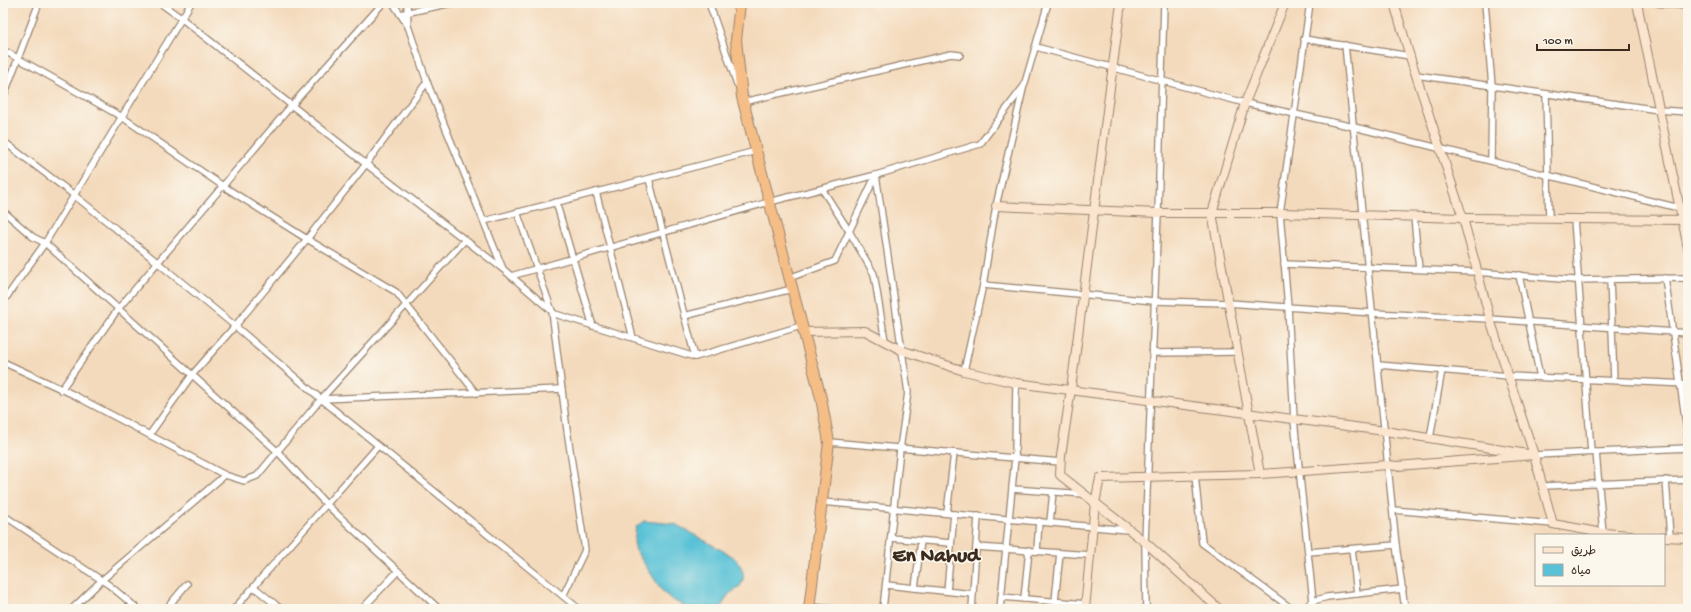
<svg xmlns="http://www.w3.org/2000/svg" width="1691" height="612" font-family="'Gochi Hand','Playpen Sans Arabic',sans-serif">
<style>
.water{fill:#5ac2d7;stroke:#4a767a}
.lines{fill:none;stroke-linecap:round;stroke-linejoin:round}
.street-casing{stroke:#98826d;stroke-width:8}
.secondary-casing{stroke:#98826d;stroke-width:10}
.highway-casing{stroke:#98826d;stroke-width:12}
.street{stroke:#fff;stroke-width:5.5}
.secondary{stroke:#fbe5cf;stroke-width:8}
.highway{stroke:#f6be87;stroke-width:10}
.labels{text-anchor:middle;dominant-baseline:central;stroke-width:3.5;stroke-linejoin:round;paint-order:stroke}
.town-label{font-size:21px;font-weight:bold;fill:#3b2a1e;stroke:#fbf7ec}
</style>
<rect width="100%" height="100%" fill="#fbf7ec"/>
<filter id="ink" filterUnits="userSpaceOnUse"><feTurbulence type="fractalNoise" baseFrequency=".025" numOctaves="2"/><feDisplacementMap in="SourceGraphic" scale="8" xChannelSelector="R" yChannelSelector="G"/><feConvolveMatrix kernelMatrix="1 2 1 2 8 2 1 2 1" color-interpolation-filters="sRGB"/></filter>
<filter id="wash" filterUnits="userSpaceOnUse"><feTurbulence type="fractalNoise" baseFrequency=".012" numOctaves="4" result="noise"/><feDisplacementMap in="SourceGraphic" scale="16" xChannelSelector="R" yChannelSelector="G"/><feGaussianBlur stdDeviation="0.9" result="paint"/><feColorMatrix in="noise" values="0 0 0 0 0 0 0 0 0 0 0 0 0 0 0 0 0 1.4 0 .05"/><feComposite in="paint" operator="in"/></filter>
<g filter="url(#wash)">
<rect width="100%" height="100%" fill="#f4dabc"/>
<path class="water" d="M644 521 675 524 732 556C742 564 749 579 737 589 735 591 731 592 729 594 725 598 724 604 720 608L686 607 671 599 663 592 636 551 634 542 636 527Z"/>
</g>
<g filter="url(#ink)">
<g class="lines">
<g class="street-casing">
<g id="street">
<path d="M160 3 181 18 366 164 503 269"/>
<path d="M393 3 408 26 427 82 503 269 555 314 695 357 801 326"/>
<path d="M407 3 408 26"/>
<path d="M709 3 737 84"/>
<path d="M1310 3 1280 213 1288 307 1294 420 1313 601"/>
<path d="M1485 3 1492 86 1491 161"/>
<path d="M1657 3 1688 6"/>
<path d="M400 14 452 3"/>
<path d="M1304 39 1410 56"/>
<path d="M1345 45 1396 545 1405 609"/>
<path d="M1036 47 1245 103 1354 127 1679 208"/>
<path d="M3 50 122 117 223 186 307 239 396 292 476 393"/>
<path d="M1416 75 1659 110 1688 112"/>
<path d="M1546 94 1549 219"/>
<path d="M3 98 39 3"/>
<path d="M743 102 951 54 960 55"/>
<path d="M3 141 74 195 157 262 235 326 321 399 579 609"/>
<path d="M649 179 695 357"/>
<path d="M822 189 849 231 874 274 885 341"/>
<path d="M596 192 633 338"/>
<path d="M556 202 593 326"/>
<path d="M3 211 33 237 45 243 277 451 326 504 439 609"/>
<path d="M517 212 552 311 567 430 585 550 563 596"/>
<path d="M1414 217 1419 269"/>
<path d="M1574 219 1591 452"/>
<path d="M484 221 756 151"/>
<path d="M1284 264 1477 272 1574 280 1688 278"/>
<path d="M1519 275 1540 377"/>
<path d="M511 276 769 202 876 175 908 392 900 449 883 609"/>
<path d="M789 278 835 261 876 175 980 144 1024 86 1048 3"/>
<path d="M1665 278 1688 438"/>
<path d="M1610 279 1614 380"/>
<path d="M983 285 1154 301 1228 303 1373 313 1490 319 1688 333"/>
<path d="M3 302 45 243 191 3"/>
<path d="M684 316 792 289"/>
<path d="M1152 353 1237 352"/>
<path d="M3 362 72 394 225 475 244 481 257 476 321 399 562 389"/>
<path d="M1378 365 1509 376 1688 384"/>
<path d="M964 371 983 285 996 206 1023 89"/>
<path d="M61 390 118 309 291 106 383 3"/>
<path d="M321 399 465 240"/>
<path d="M150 434 192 375 235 326 307 239 366 164 427 82"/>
<path d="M1430 438 1442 370"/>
<path d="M829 442 1061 462"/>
<path d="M1596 452 1603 533"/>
<path d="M1534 455 1688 448"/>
<path d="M1195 475 1202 543 1292 609"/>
<path d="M1666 480 1670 537"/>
<path d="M1543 486 1688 480"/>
<path d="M1012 489 1085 494"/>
<path d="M822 502 1128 530"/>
<path d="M1393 510 1553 524"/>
<path d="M947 513 954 453"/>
<path d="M3 515 109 585 138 609"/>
<path d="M1050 522 1053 492"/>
<path d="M891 538 951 543"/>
<path d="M976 547 1090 555"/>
<path d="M1352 549 1357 594"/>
<path d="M1037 551 1039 521"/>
<path d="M1308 552 1396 545"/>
<path d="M886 585 973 594"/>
<path d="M254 587 281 609"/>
<path d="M915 588 921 541"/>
<path d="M947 591 954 514"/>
<path d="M1001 597 1086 604"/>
<path d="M1024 599 1029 550"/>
<path d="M1055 601 1060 553"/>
<path d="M809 607 836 609"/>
<path d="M72 609 102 580 225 475"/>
<path d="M166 609 187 584"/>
<path d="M234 609 378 446"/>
<path d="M362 609 398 571"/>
<path d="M972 609 978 516"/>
<path d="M1000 609 1015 458 1016 383"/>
<path d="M1146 609 1145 542 1158 213 1164 3"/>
<path d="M1303 609 1313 601 1327 597 1403 589"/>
</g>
</g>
<g class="secondary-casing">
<g id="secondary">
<path d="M1121 3 1071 389 1061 456 1060 475 1145 542 1219 609"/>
<path d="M1637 3 1688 248"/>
<path d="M996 206 1158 213H1280L1463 218 1688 220"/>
<path d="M803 332 865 331 901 350 964 371 1016 383 1385 431 1534 455 1553 524 1603 533 1631 535"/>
<path d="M1260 474 1212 213 1245 103 1285 3"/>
<path d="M1664 537 1688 538"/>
<path d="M1085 609 1095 503 1100 478 1260 474 1388 465 1397 466 1534 455 1490 319 1463 218 1411 60 1394 3"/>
</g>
</g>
<g class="highway-casing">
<path id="highway" d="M740 3 736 40 742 97 821 398 829 442 809 609"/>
</g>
<use href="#street" class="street"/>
<use href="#secondary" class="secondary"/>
<use href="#highway" class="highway"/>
</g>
</g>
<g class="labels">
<g class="town-label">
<text x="936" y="557">En Nahud</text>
</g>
</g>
<rect width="1691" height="612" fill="none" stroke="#fbf7ec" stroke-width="16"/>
<rect x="1535" y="534" width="130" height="52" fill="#fbf7ec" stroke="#aea59a"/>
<rect x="1543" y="547" width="20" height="6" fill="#fbe5cf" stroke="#aea59a"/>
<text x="1571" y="554" font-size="12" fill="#3b2a1e">طريق</text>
<rect x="1543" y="564" width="20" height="12" fill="#5ac2d7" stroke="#aea59a"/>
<text x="1571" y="574" font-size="12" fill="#3b2a1e">مياه</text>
<path d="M1537 44v6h92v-6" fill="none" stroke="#3b2a1e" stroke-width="2"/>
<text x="1543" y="44" font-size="12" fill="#3b2a1e" stroke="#fbf7ec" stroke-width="3" paint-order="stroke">100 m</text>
</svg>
